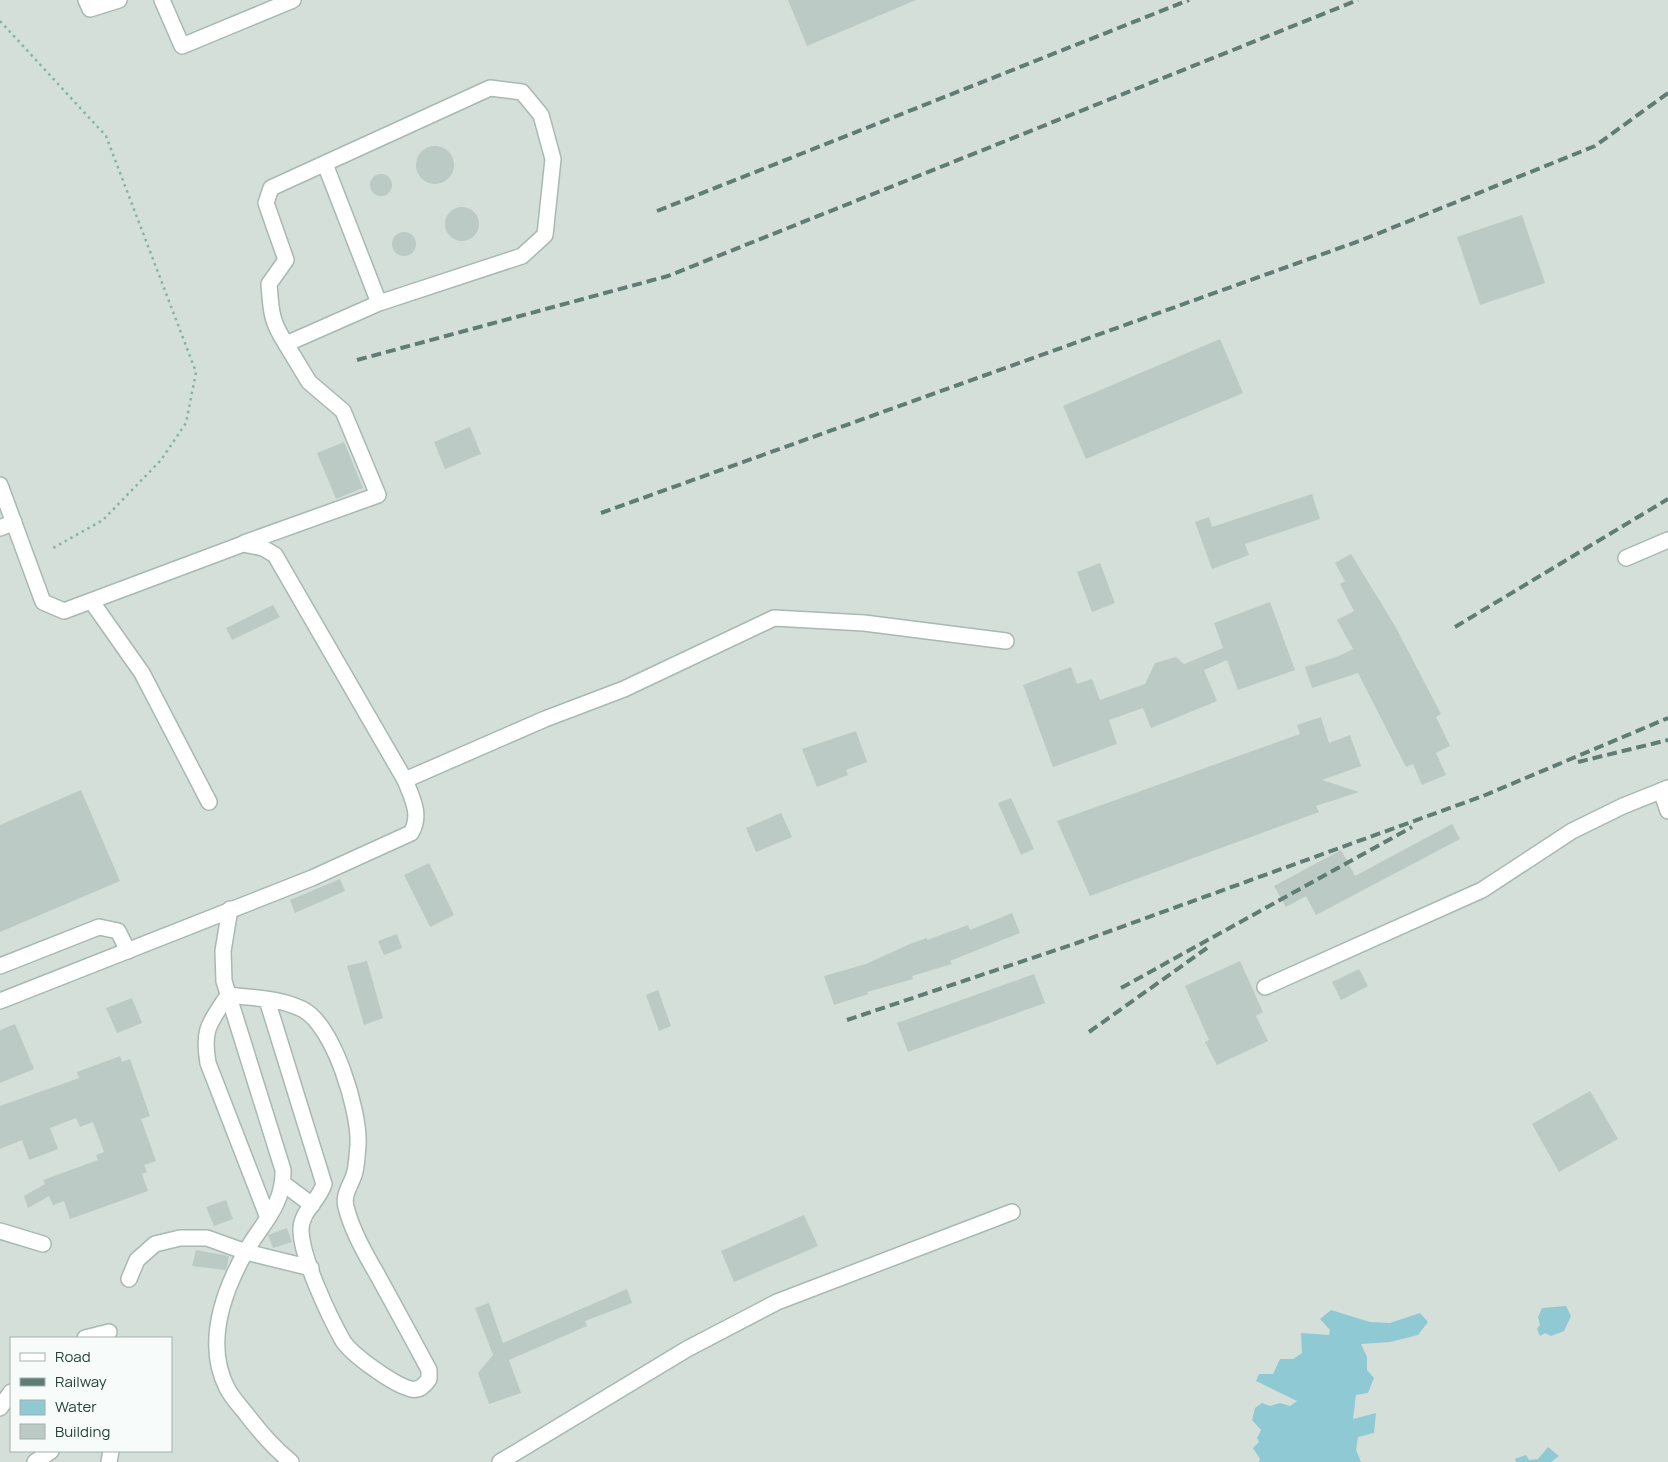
<svg xmlns="http://www.w3.org/2000/svg" width="1668" height="1462" font-family="Manrope,sans-serif">
<style>
.built{fill:#d4dfda;fill-rule:evenodd}
.water{fill:#8ec9d4}
.building{fill:#bbcac4}
.lines{fill:none;stroke-linecap:round;stroke-linejoin:round}
.minor-casing{stroke:#a8b8b2;stroke-width:18}
.path{stroke:#86b3a5;stroke-width:2.5;stroke-dasharray:2.5 4;stroke-linecap:butt}
.minor{stroke:#fff;stroke-width:15}
.rail{stroke:#5f7d75;stroke-width:4;stroke-dasharray:10 5;stroke-linecap:butt}
</style>
<rect width="100%" height="100%" fill="#e6efeb"/>
<path class="built" d="M0 0H1668V1462H0ZM11 1338H171V1451H11Z"/>
<g class="water">
<path d="M1566 1306 1571 1316 1564 1331 1551 1336 1545 1333 1540 1336 1537 1329 1540 1325 1538 1317 1542 1308Z"/>
<path d="M1331 1310 1370 1322 1390 1323 1420 1313 1428 1322 1418 1335 1390 1342 1361 1344 1367 1357V1370L1374 1378 1368 1393 1356 1395 1353 1419 1376 1413 1374 1433 1358 1437 1356 1450 1361 1462H1259L1260 1459 1253 1448 1259 1442 1257 1438 1261 1430 1252 1420 1255 1408 1262 1403 1270 1406 1280 1403 1290 1406 1297 1401 1256 1381 1259 1374H1273L1280 1359H1293L1302 1353 1301 1333 1329 1335 1330 1330 1320 1319Z"/>
<path d="M1548 1447 1559 1456 1551 1462H1516L1515 1459 1526 1455 1529 1460 1538 1459Z"/>
</g>
<g class="building">
<path d="M788 0H916L807 46Z"/>
<circle cx="435" cy="165" r="19"/>
<circle cx="381" cy="185" r="11"/>
<circle cx="462" cy="224" r="17"/>
<path d="M1522 215 1545 283 1480 305 1457 237Z"/>
<circle cx="404" cy="244" r="12"/>
<path d="M1220 339 1243 393 1086 459 1063 406Z"/>
<path d="M470 427 481 454 445 469 434 442Z"/>
<path d="M344 442 363 488 336 499 317 453Z"/>
<path d="M1312 494 1320 519 1245 544 1249 555 1212 569 1195 522 1209 517 1212 527Z"/>
<path d="M1351 554 1395 626 1441 714 1436 717 1450 746 1436 753 1446 775 1422 785 1413 764 1406 767 1358 673 1312 688 1305 667 1339 656 1353 649 1337 620 1354 611 1340 584 1345 581 1335 563Z"/>
<path d="M1100 563 1115 603 1092 612 1077 572Z"/>
<path d="M1270 602 1295 670 1238 690 1227 660 1204 670 1217 701 1151 728 1143 708 1109 720 1117 744 1053 767 1023 685 1071 667 1077 684 1092 679 1100 700 1145 684 1155 663 1176 657 1184 664 1223 648 1214 623Z"/>
<path d="M273 605 280 617 232 640 226 628Z"/>
<path d="M1321 717 1329 743 1350 735 1361 766 1322 780 1359 792 1316 806 1319 812 1090 896 1057 821 1300 734 1297 725Z"/>
<path d="M856 731 867 762 846 770 848 775 817 787 802 749Z"/>
<path d="M81 790 120 881 0 932V825Z"/>
<path d="M1011 798 1034 849 1021 855 998 803Z"/>
<path d="M781 813 792 837 756 852 746 828Z"/>
<path d="M1452 824 1460 839 1316 915 1306 896 1286 907 1274 886 1341 850 1355 876Z"/>
<path d="M429 863 454 915 430 927 404 875Z"/>
<path d="M340 879 345 891 295 913 290 900Z"/>
<path d="M1012 913 1020 933 950 961 952 964 912 976 913 979 867 992 868 994 834 1005 824 976 866 964 910 944 927 938V940L968 925 970 930Z"/>
<path d="M397 934 402 948 384 955 378 941Z"/>
<path d="M367 961 383 1018 364 1025 347 966Z"/>
<path d="M1240 961 1263 1012 1256 1016 1268 1041 1217 1065 1205 1042 1209 1040 1185 986Z"/>
<path d="M1359 969 1368 986 1341 1000 1332 982Z"/>
<path d="M1034 974 1045 1003 908 1052 897 1023Z"/>
<path d="M658 990 671 1026 659 1031 646 995Z"/>
<path d="M132 998 142 1023 117 1033 106 1008Z"/>
<path d="M15 1024 34 1069 0 1083V1030Z"/>
<path d="M120 1056 122 1062 130 1059 150 1116 141 1119 156 1161 144 1165 147 1172 142 1174 148 1191 70 1219 64 1201 53 1205 49 1196 28 1208 24 1196 45 1184 43 1180 98 1160 96 1155 104 1152 93 1122 80 1127 76 1118 50 1128 58 1149 29 1160 22 1140 0 1149V1106L79 1078 77 1072Z"/>
<path d="M1590 1091 1618 1139 1559 1172 1532 1124Z"/>
<path d="M226 1200 233 1219 214 1226 206 1207Z"/>
<path d="M804 1215 818 1246 734 1282 721 1251Z"/>
<path d="M287 1228 292 1242 273 1248 268 1235Z"/>
<path d="M196 1250 229 1256 226 1270 192 1266Z"/>
<path d="M627 1289 632 1303 585 1321 587 1326 509 1360 521 1393 489 1404 478 1373 493 1355 475 1308 489 1303 503 1343Z"/>
</g>
<g class="lines">
<g class="minor-casing">
<g id="minor">
<path d="M86 0 90 9 119 0"/>
<path d="M162 0 182 46 293 0"/>
<path d="M325 164 379 303 522 256 545 235 553 159 541 115 522 92 490 88 271 188 266 203 286 260 269 284C271 311 271 321 286 344L379 303"/>
<path d="M0 485 43 602 64 611 243 544 263 548 275 555 405 780C412 798 422 815 411 833L312 878 0 1001"/>
<path d="M0 528 14 522"/>
<path d="M244 543 378 495 343 411 309 382 286 344"/>
<path d="M1626 558 1668 540"/>
<path d="M92 602 142 673 209 802"/>
<path d="M405 780 545 719 624 689 774 618 864 623 1006 641"/>
<path d="M1661 791 1668 811"/>
<path d="M230 909 223 951 224 981 283 1170C284 1205 263 1222 246 1251 223 1292 204 1343 227 1388 232 1398 241 1407 247 1415 262 1434 273 1447 291 1462"/>
<path d="M0 966 99 927 118 931 128 951"/>
<path d="M1265 987 1482 890 1572 831 1623 806 1668 788"/>
<path d="M267 1000 324 1184C319 1201 300 1212 301 1231 302 1259 329 1316 343 1341 352 1355 394 1385 411 1389 419 1391 425 1385 429 1379V1370C412 1338 395 1307 378 1276 366 1255 352 1231 346 1207 343 1194 350 1187 354 1175 357 1167 357 1154 358 1145 360 1112 334 1025 302 1009 280 998 253 998 228 995 210 1023 202 1028 208 1063L268 1218"/>
<path d="M284 1184 312 1205"/>
<path d="M0 1231 43 1244"/>
<path d="M129 1279 137 1260 155 1244 180 1238H207L246 1252 311 1268"/>
<path d="M85 1338 109 1332"/>
<path d="M0 1408 11 1392"/>
<path d="M35 1462 51 1451"/>
<path d="M109 1462 111 1451"/>
<path d="M500 1462 687 1349 777 1302 1012 1212"/>
</g>
</g>
<path class="path" d="M0 21 106 136 196 372 186 423 161 460 103 520 53 548"/>
<use href="#minor" class="minor"/>
<g class="rail">
<path d="M657 211 1189 0"/>
<path d="M357 360 668 276 1358 0"/>
<path d="M601 513 1362 240 1595 146 1668 93"/>
<path d="M1455 627 1668 499"/>
<path d="M1578 762 1668 740"/>
<path d="M1121 988 1412 827"/>
<path d="M847 1020 1077 943 1483 796 1668 718"/>
<path d="M1089 1032 1207 948"/>
</g>
</g>
<rect x="10" y="1337" width="162" height="115" fill="#f7fbf9" stroke="#a3b1ad"/>
<rect x="20" y="1353" width="25" height="8" fill="#ffffff" stroke="#a3b1ad"/>
<text x="55" y="1362" font-size="15" fill="#24423a">Road</text>
<rect x="20" y="1378" width="25" height="8" fill="#5f7d75" stroke="#a3b1ad"/>
<text x="55" y="1387" font-size="15" fill="#24423a">Railway</text>
<rect x="20" y="1400" width="25" height="15" fill="#8ec9d4" stroke="#a3b1ad"/>
<text x="55" y="1412" font-size="15" fill="#24423a">Water</text>
<rect x="20" y="1424" width="25" height="15" fill="#bbcac4" stroke="#a3b1ad"/>
<text x="55" y="1437" font-size="15" fill="#24423a">Building</text>
</svg>
